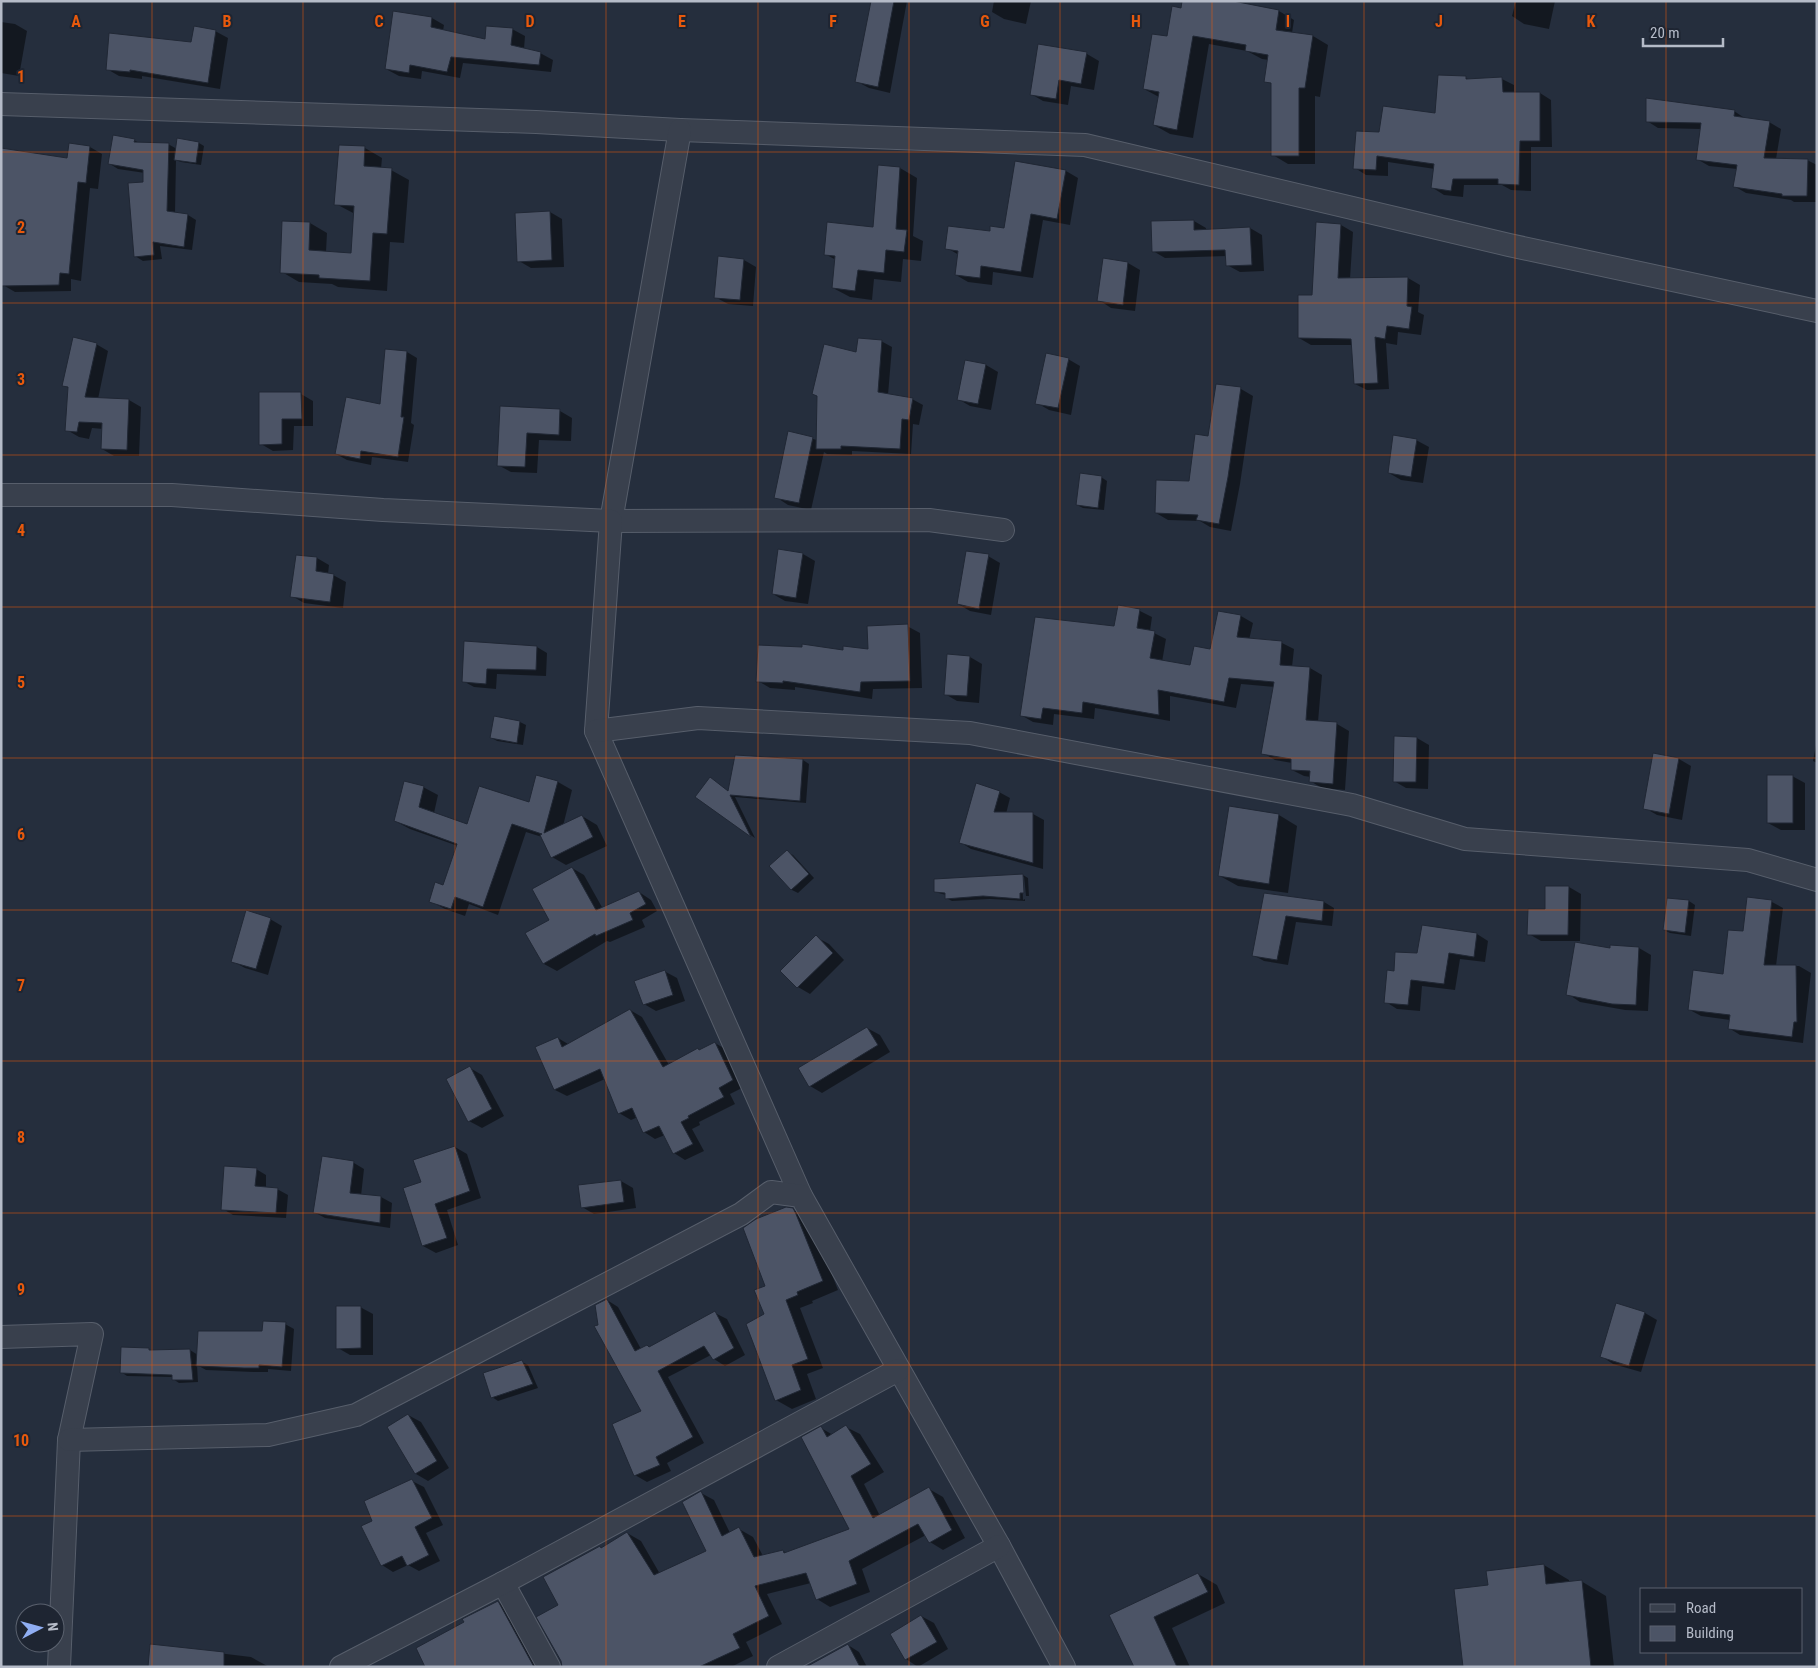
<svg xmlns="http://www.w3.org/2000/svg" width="1818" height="1668" font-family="'Roboto Condensed',sans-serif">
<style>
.shadow{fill:#0007}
.building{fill:#4c5466;stroke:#202734}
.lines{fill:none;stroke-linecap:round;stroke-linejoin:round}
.street-casing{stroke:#575e6b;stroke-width:24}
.street{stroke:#39404d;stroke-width:22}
.grid{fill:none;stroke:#e8590c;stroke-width:1;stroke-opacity:0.55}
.grid-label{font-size:16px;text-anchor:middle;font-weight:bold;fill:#e8590c;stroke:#1e2532;stroke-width:4;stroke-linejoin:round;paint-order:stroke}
</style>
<rect width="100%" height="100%" fill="#252e3d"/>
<g class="shadow">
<path d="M872 1H907L890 93 869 88 856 81Z"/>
<path d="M994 1H1031L1026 24 1004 19 992 12Z"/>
<path d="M1516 1H1555L1549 29 1524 24 1512 16Z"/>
<path d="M1182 9 1279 11 1294 20 1292 33 1313 36 1328 45 1320 97 1315 96V164H1288L1273 155 1272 84 1266 81 1269 60 1262 59 1247 51 1209 44 1193 138 1170 134 1154 125 1159 97 1144 89Z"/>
<path d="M432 18 444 25 443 31 486 41 512 29 525 36 524 49 540 53 553 60 551 72 463 63 460 78 422 71 421 79 399 76 386 69Z"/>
<path d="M1 22 15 24 27 31 19 76 1 73Z"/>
<path d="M215 31 228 38 220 89 142 76V79L119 76 107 69 192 44Z"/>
<path d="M1087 54 1099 61 1094 90 1071 86 1068 105 1043 101 1031 94Z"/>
<path d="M1466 78 1470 80 1502 79 1514 85V93H1540L1551 100 1552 147H1531V191L1511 190 1502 185H1464L1463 197 1444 195 1433 188 1435 169 1388 162V176L1366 175 1355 168 1380 133 1437 115Z"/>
<path d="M1734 111 1746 119 1769 122 1781 129 1776 159 1807 160 1817 165V202H1794L1791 200 1746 193 1734 186 1737 169 1709 166 1697 159 1701 129 1658 128 1647 121Z"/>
<path d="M134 140 141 144H168L177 149 199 143 204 146 201 165 181 162 176 160 175 213 188 215 196 220 192 250 160 246 162 259 143 261 135 256 145 173 118 169 110 164Z"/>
<path d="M90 147 102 154 98 189 90 188 81 281 71 279V291L15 292 3 285 68 159Z"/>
<path d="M365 148 382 158 381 169 391 170 409 180 404 243 390 242 387 291 338 287 332 284 299 282 282 272 310 223 327 233 326 252 352 254 355 214 336 204Z"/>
<path d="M879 167 900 168 917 178 913 236 923 241 921 261 903 259 901 282 874 279 872 300 850 297 833 288 836 260 825 254 874 228Z"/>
<path d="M1066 171 1078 178 1070 225 1043 220 1033 278 993 272 992 285 968 282 956 275 959 255 947 248 991 232 1005 230Z"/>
<path d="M550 212 562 219 564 267 531 268 519 261Z"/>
<path d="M1194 221 1206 228V231L1250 228 1262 235 1264 271 1240 272 1227 265V256L1165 258 1153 251Z"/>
<path d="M1317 223 1341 225 1353 232 1350 279 1408 278 1420 285 1418 312 1424 315 1421 335 1398 332 1397 345 1386 343 1389 389 1367 390 1355 384 1353 345H1311L1299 338 1313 296Z"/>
<path d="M1104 259 1128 263 1140 270 1135 311 1111 308 1099 300Z"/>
<path d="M744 260 756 267 753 306 728 304 715 297Z"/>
<path d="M881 341 892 347 888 395 912 399 923 405 919 425 913 424 911 454 852 451V455L827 454 824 452 811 510 788 505 776 497 789 433 817 440 858 354Z"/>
<path d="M96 344 108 351 98 399 129 400 141 407 139 456H114L102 449 103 429 92 428 89 439 79 437 67 430 69 388 63 385Z"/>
<path d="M407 352 417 358 411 423 414 425 408 462 372 457 371 465 347 460 336 454 381 405Z"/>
<path d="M1068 359 1080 366 1071 415 1049 410 1037 403Z"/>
<path d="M966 361 986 365 998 372 991 410 970 406 958 399Z"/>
<path d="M1241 389 1253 396 1240 484 1231 531 1210 527 1200 521 1168 520 1156 513 1190 482 1210 437Z"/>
<path d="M301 394 313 401V426H294L293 450 273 451 261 444Z"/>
<path d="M501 407 560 411 572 418 571 441 539 440 537 473 511 472 498 465Z"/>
<path d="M1416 440 1429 447 1423 483 1401 480 1389 473Z"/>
<path d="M1101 477 1107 481 1104 510 1083 508 1077 505Z"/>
<path d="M803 554 815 561 808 604 785 601 773 594Z"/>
<path d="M988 556 1000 563 991 615 970 611 958 604Z"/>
<path d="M297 557 317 558 329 565 328 574 333 575 346 582 343 608 304 603 292 596Z"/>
<path d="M1119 607 1140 611 1152 617 1150 631 1166 639 1162 662 1191 667 1211 651 1241 616 1253 623 1249 640 1282 643 1294 649 1292 667 1310 668 1322 675 1318 722 1337 724 1349 731 1345 790 1322 788 1310 781 1311 777 1304 776 1292 770V763L1275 760 1263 753 1275 687 1241 684 1236 708 1170 696V721L1095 708 1094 719 1054 714 1053 725 1033 722 1021 715 1116 628Z"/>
<path d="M907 626 920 633 922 688 873 689 872 699 795 687V690L770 688 758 681 844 651H869Z"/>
<path d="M466 642 537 647 547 653 546 676 497 674 496 689 474 687 463 681Z"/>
<path d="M970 657 982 664 979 703 957 701 945 694Z"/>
<path d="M495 717 520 722 526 725 523 745 497 741 492 738Z"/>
<path d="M1396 737 1417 738 1429 745 1428 789 1406 788 1394 781Z"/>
<path d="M1817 740V763L1813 761Z"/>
<path d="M736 756 803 760 809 764 806 803 735 797 755 838 752 836 697 797 729 792Z"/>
<path d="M1679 759 1691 766 1682 820 1657 815 1645 808Z"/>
<path d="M1792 776 1805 783V830H1781L1768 823Z"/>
<path d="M558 782 572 790 563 826 582 816 597 825 607 846 566 865 552 857 542 837 526 832 498 915 469 904 465 916 445 909 430 901 444 886 458 846 410 829 395 821 423 787 438 795 434 813 468 825 530 804Z"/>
<path d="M999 792 1010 798 1006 814H1033L1044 820 1043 869 971 849 960 842Z"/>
<path d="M1279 815 1297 826 1288 893 1238 886 1220 876Z"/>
<path d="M787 852 793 855 814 878 798 893 792 890 771 866Z"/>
<path d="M572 868 584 875 603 909 639 892 651 900 657 911 642 920 645 927 610 942 607 941 557 971 544 964 527 934 550 920Z"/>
<path d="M1023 875 1028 878 1029 896H1026L1024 877H1022L1023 900 1025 899V901L990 899 952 901 946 898V895L935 892Z"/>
<path d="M1569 887 1581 894 1580 941H1541L1529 934 1546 911Z"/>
<path d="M1265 894 1324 902 1334 908 1332 926 1296 922 1288 965 1264 961 1253 955Z"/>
<path d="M1668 899 1689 901 1695 905 1691 936 1670 933 1664 930Z"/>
<path d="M1772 902 1783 908 1776 966H1799L1811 973 1803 1043 1740 1035 1729 1028 1730 1020 1701 1016 1690 1010 1724 975 1744 933Z"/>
<path d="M270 919 282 926 268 975 245 968 232 961Z"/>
<path d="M1477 934 1488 941 1485 962 1460 959 1455 990 1422 986 1420 1011 1397 1009 1386 1002 1395 972 1418 955Z"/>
<path d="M816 937 829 944 844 960 810 994 798 987Z"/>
<path d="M1639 948 1651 955 1648 1011 1625 1010 1580 1002 1568 994 1611 950Z"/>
<path d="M664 971 677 978 685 1001 656 1011 644 1004Z"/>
<path d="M630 1010 642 1017 669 1065 698 1050 700 1051 715 1043 727 1050 744 1087 730 1094 735 1104 699 1122 700 1125 692 1129 704 1151 685 1160 674 1153 665 1135 655 1139 644 1132 638 1117 631 1120 619 1113 605 1079 567 1096 555 1090 558 1038 568 1044Z"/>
<path d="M867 1028 880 1035 890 1052 822 1093 810 1086Z"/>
<path d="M470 1068 482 1075 504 1116 482 1128 469 1121Z"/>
<path d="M455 1147 467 1154 481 1198 447 1210 458 1245 436 1253 423 1246 404 1189 422 1183Z"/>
<path d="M323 1157 354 1163 364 1169 361 1196 381 1197 392 1203 390 1228 325 1218 314 1212Z"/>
<path d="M256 1169 266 1175V1188L277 1189 288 1195 286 1218 233 1215 223 1209Z"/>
<path d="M621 1181 633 1188 636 1208 594 1214 582 1207Z"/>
<path d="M792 1209 808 1219 812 1224 838 1290 812 1301 813 1303 800 1308 823 1368 807 1374 816 1399 792 1409 776 1400 765 1314Z"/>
<path d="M607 1300 618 1307 641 1349 650 1348 715 1313 727 1319 745 1355 725 1366 714 1359 711 1355 668 1377 704 1443 667 1463 671 1471 647 1482 635 1475 643 1411 599 1326Z"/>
<path d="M360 1307 373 1314V1355H350L338 1348Z"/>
<path d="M1645 1313 1657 1320 1641 1372 1613 1364 1601 1356Z"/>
<path d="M285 1324 294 1329 291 1371 268 1369V1372H253L206 1370 197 1365 198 1382 179 1383 173 1379V1377L127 1376 121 1372 149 1350 151 1351 190 1350 198 1355Z"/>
<path d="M522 1362 528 1365 538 1388 498 1401 492 1397Z"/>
<path d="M408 1415 421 1422 449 1468 428 1481 416 1474 388 1427Z"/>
<path d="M846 1427 860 1434 884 1472 864 1484 880 1516 929 1489 943 1497 965 1538 943 1550 930 1542 926 1535 862 1569 870 1592 830 1607 817 1599 811 1583 767 1594 782 1624 746 1642 753 1656 731 1667H600L559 1606 600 1547 603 1549 627 1533 641 1541 660 1574 707 1552 701 1493 714 1500 730 1533 739 1529 753 1537 763 1556 783 1551 787 1553 851 1530 821 1428 833 1435Z"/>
<path d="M412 1481 424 1487 443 1525 426 1533 440 1561 419 1571 408 1565 393 1572 382 1565 374 1521Z"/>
<path d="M1544 1565 1569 1580V1583L1581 1581 1606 1596 1614 1667H1464L1489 1586Z"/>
<path d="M1198 1574 1217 1585 1225 1603 1172 1628 1190 1667H1135L1111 1616Z"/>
<path d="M498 1602 512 1610 543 1667H427L465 1623Z"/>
<path d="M921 1616 934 1623 948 1649 918 1667 906 1659 891 1634Z"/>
<path d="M152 1645 251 1657 269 1667H149Z"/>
<path d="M848 1645 859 1652 867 1667H808Z"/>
</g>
<g class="building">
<path d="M871 1H894L878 87 855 82Z"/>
<path d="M1182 1H1233L1279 10 1276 30 1313 35 1305 88H1299V156H1271V83L1264 82 1268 55 1245 51 1246 45 1193 36 1177 130 1153 125 1159 92 1143 89 1152 34 1167 36 1172 6 1181 8Z"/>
<path d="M393 11 432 17 431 27 485 39 486 26 513 28 511 45 541 52 539 65 451 57 447 72 410 65 409 73 385 69Z"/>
<path d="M194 26 216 30 208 83 130 70V72L106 70 109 33 191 42Z"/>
<path d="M1038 44 1087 52 1081 84 1059 80 1056 99 1030 95Z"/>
<path d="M1438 75 1466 76V79L1502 77 1503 92H1540V141H1520L1519 185 1498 184V179H1453L1451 191 1431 188 1434 164 1377 156 1376 170 1353 169 1356 131 1379 132 1383 106 1435 113Z"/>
<path d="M1646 98 1735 110 1734 116 1770 121 1764 158 1808 159 1807 196H1782V194L1733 187 1737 165 1696 160 1701 123 1646 122Z"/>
<path d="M113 135 135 139 134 142 169 143 167 211 188 214 184 247 153 242 154 255 134 257 128 183 143 182V170L108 164Z"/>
<path d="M177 138 199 142 196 163 174 160Z"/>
<path d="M69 143 90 146 86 183 78 182 69 274 60 273 59 285 1 286V148L67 158Z"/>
<path d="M339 145 365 146 364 166 392 168 387 234 373 233 370 281 319 278V275L280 273 282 221 310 222 309 250 351 253 354 206 334 205Z"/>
<path d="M1015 161 1066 170 1057 219 1031 214 1021 272 981 266 980 278 955 275 958 251 945 249 948 226 990 231V226L1004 228Z"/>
<path d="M878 165 900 167 896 229 907 230 904 252 886 250 884 273 858 270 855 291 832 288 835 256 824 255 827 222 873 227Z"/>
<path d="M550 211 552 260 517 262 515 213Z"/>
<path d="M1194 220V230L1250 227 1252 265 1226 266 1225 250 1152 252 1151 221Z"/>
<path d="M1316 222 1341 224 1338 278 1408 277 1407 306 1412 307 1409 329 1387 326 1385 339 1375 337 1378 383 1354 384 1351 339 1298 338V295H1312Z"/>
<path d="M718 256 744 259 740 300 714 298Z"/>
<path d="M1103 258 1128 262 1123 305 1097 301Z"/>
<path d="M73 337 97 343 85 397 129 399 127 450 101 449 102 423 79 422 77 432 65 431 68 387 62 386Z"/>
<path d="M858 338 882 340 878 392 913 398 909 420 902 419 900 449 841 446V449H816L817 396 812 394 824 344 856 352Z"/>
<path d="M385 349 407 351 401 417H404L398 457 361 451 360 459 335 454 346 397 380 404Z"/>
<path d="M1046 353 1069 358 1058 408 1035 404Z"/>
<path d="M965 360 986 364 978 404 957 400Z"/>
<path d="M1216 384 1241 387 1228 477 1219 524 1196 520 1198 515 1155 513 1156 480 1189 481 1195 434 1208 436Z"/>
<path d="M259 392H301L302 419H282V444L259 445Z"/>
<path d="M500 406 560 409 559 435 527 433 525 467 497 466Z"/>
<path d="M788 431 813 437 799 503 774 498Z"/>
<path d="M1393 435 1417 439 1411 477 1388 473Z"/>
<path d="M1080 473 1102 476 1098 508 1076 505Z"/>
<path d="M778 549 803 553 796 598 772 594Z"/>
<path d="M966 551 989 554 979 609 957 604Z"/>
<path d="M296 555 317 557 316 571 334 574 330 602 290 597Z"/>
<path d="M1118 605 1140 609 1137 628 1155 631 1150 658 1190 665 1194 646 1210 649 1218 611 1241 615 1237 637 1282 641 1280 665 1310 667 1306 720 1337 722 1333 784 1309 782 1310 771 1291 770V759L1261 754 1274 682 1229 678 1224 702 1158 690 1159 715 1083 702 1082 713 1043 708 1041 719 1020 716 1035 617 1114 626Z"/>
<path d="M908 624 910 681 861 682 860 692 783 681V683L756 682 758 645 802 647V644L843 650V646L868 649 867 626Z"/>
<path d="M464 641 537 646 536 670 487 669 486 684 462 682Z"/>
<path d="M947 654 970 656 967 696 944 695Z"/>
<path d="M494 716 520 721 517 743 490 738Z"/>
<path d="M1394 736 1417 737 1416 782H1393Z"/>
<path d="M1653 753 1679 758 1669 814 1643 809Z"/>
<path d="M735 755 803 759 800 801 730 795 751 837 695 797 710 777 728 791Z"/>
<path d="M536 775 558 781 544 833 582 815 593 837 551 858 540 835 542 834 512 824 483 907 455 897 451 909 429 902 435 882 443 885 457 844 394 821 404 781 424 786 419 807 467 824 479 786 529 802Z"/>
<rect x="1767" y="775" width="26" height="48"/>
<path d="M976 783 1000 791 994 812H1033V863L959 843Z"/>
<path d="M1229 806 1279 814 1269 884 1218 876Z"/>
<path d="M787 850 809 874 791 890 769 866Z"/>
<path d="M572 867 596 910 639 891 646 904 630 913 633 920 596 936 595 934 543 964 525 933 549 920 532 889Z"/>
<path d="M1023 874 1024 893H1020V899L983 896 945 899V893L934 892V879Z"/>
<path d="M1545 886H1569L1568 935H1527L1528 909H1545Z"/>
<path d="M1264 893 1324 901 1322 921 1286 916 1277 960 1252 956Z"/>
<path d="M1747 897 1772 900 1764 965H1796L1797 1022H1794L1792 1037 1728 1029 1730 1015 1688 1010 1693 970 1723 974 1728 930 1743 931Z"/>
<path d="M1667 898 1689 900 1685 933 1663 930Z"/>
<path d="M246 910 271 918 256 969 231 962Z"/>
<path d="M1422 925 1477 933 1474 957 1449 953 1444 984 1411 980 1408 1005 1384 1003 1387 970 1394 971 1395 952 1417 953Z"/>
<path d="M816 935 833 953 797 988 780 971Z"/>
<path d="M1575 942 1610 948V945L1639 947 1636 1005 1612 1004 1566 995Z"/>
<path d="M665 970 673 995 643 1005 634 981Z"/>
<path d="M630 1009 663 1067 698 1048 699 1050 715 1042 733 1080 719 1088 724 1097 688 1116 689 1118 681 1122 693 1144 673 1154 659 1126 643 1133 632 1108 618 1114 600 1069 554 1090 535 1047 558 1037 562 1047Z"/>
<path d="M867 1027 878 1045 809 1087 798 1068Z"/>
<path d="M470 1066 492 1109 468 1122 446 1079Z"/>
<path d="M455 1146 470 1191 435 1204 447 1238 422 1246 403 1188 421 1182 413 1160Z"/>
<path d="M322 1156 354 1161 350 1193 381 1196 380 1223 313 1213Z"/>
<path d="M224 1166 257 1168 255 1186 278 1188 276 1213 221 1210Z"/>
<path d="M621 1180 624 1202 581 1208 578 1185Z"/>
<path d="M786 1207 793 1208 796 1214 823 1281 797 1292 798 1295 786 1300 808 1359 792 1365 801 1390 775 1401 746 1324 764 1314 754 1290 765 1286 743 1228 756 1219Z"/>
<path d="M607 1299 635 1351 647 1345 649 1347 715 1311 734 1348 713 1360 704 1346 658 1371 693 1437 656 1457 660 1465 634 1476 612 1424 641 1411 594 1326 598 1325 595 1305Z"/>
<path d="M1616 1303 1645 1312 1629 1366 1600 1357Z"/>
<path d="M336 1306H361V1348L336 1349Z"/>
<path d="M263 1321 286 1322 282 1367 259 1365V1368H244L196 1366 198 1331H262Z"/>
<path d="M121 1347 149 1348V1350L190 1349 193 1380H172V1375L120 1373Z"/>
<path d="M522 1360 533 1384 491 1398 483 1373Z"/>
<path d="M408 1414 437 1461 415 1474 387 1427Z"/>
<path d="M846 1425 871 1464 851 1476 873 1518 929 1487 952 1530 929 1543 918 1524 849 1561 857 1584 816 1600 806 1573 755 1586 769 1616 733 1634 740 1648 699 1667H562L561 1661 536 1617 558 1605 543 1577 600 1546 601 1548 627 1532 654 1575 706 1551 682 1502 701 1491 722 1536 739 1527 754 1557 783 1550 784 1553 849 1529 801 1437 821 1426 827 1437Z"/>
<path d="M412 1479 432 1518 415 1527 429 1555 407 1566 402 1556 381 1566 361 1526 372 1521 364 1501Z"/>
<path d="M1544 1564 1546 1584 1582 1580 1591 1667H1463L1454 1589 1488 1585 1486 1571Z"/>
<path d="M1198 1573 1208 1592 1154 1617 1177 1667H1134L1109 1615Z"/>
<path d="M498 1601 534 1667H425L416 1648 464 1622 462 1619Z"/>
<path d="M921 1615 937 1642 905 1660 890 1634Z"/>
<path d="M150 1644 224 1652V1667H148Z"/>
<path d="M848 1644 860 1667H806Z"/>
</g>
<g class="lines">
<g class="street-casing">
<g id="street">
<path d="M1 104 536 122 680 130 1085 145 1509 245 1817 311"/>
<path d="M680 130 611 521 929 520 1003 530"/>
<path d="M1 495H172L383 510 611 521 596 731 801 1196"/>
<path d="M596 731 698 718 970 733 1352 805 1465 839 1748 860 1817 880"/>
<path d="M1 1337 92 1334 69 1440 59 1667"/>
<path d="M69 1440 268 1435 356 1415 741 1214 771 1192 801 1196 999 1546 1064 1667"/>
<path d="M503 1583 549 1667"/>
<path d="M341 1667 503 1583 898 1370"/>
<path d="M778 1667 999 1546"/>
</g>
</g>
<use href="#street" class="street"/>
</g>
<path class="grid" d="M152 1V1667M303 1V1667M455 1V1667M606 1V1667M758 1V1667M909 1V1667M1060 1V1667M1212 1V1667M1364 1V1667M1515 1V1667M1666 1V1589M1 152H1817M1 303H1817M1 455H1817M1 607H1817M1 758H1817M1 910H1817M1 1061H1817M1 1213H1817M1 1365H1817M1 1516H1817M1666 1652V1667"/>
<g class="grid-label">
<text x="76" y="27">A</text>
<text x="227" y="27">B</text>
<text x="379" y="27">C</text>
<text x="530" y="27">D</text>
<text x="682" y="27">E</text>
<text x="833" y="27">F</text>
<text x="985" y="27">G</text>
<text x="1136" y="27">H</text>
<text x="1288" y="27">I</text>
<text x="1439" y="27">J</text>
<text x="1591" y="27">K</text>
<text x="21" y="82">1</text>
<text x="21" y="233">2</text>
<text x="21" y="385">3</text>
<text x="21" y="536">4</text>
<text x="21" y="688">5</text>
<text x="21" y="840">6</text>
<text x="21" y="991">7</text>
<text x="21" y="1143">8</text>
<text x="21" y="1295">9</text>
<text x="21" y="1446">10</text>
</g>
<rect width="1818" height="1668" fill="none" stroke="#b5bbc8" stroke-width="5"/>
<rect x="1640" y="1588" width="162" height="65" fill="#1e2532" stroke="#5a616e"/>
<rect x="1650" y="1604" width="25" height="8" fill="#39404d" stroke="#5a616e"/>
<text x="1686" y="1613" font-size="15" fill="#b5bbc8">Road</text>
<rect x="1650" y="1626" width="25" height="15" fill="#4c5466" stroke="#5a616e"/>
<text x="1686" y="1638" font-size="15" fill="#b5bbc8">Building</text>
<g transform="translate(40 1628) rotate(84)"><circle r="24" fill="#1e2532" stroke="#5a616e"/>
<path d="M0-4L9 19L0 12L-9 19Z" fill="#90aef3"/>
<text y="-8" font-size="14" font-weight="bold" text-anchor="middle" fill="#b5bbc8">N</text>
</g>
<path d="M1643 38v8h80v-8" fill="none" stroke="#b5bbc8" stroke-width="2.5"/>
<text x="1650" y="38" font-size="15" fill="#b5bbc8" stroke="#1e2532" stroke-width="4" paint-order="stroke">20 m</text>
</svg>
